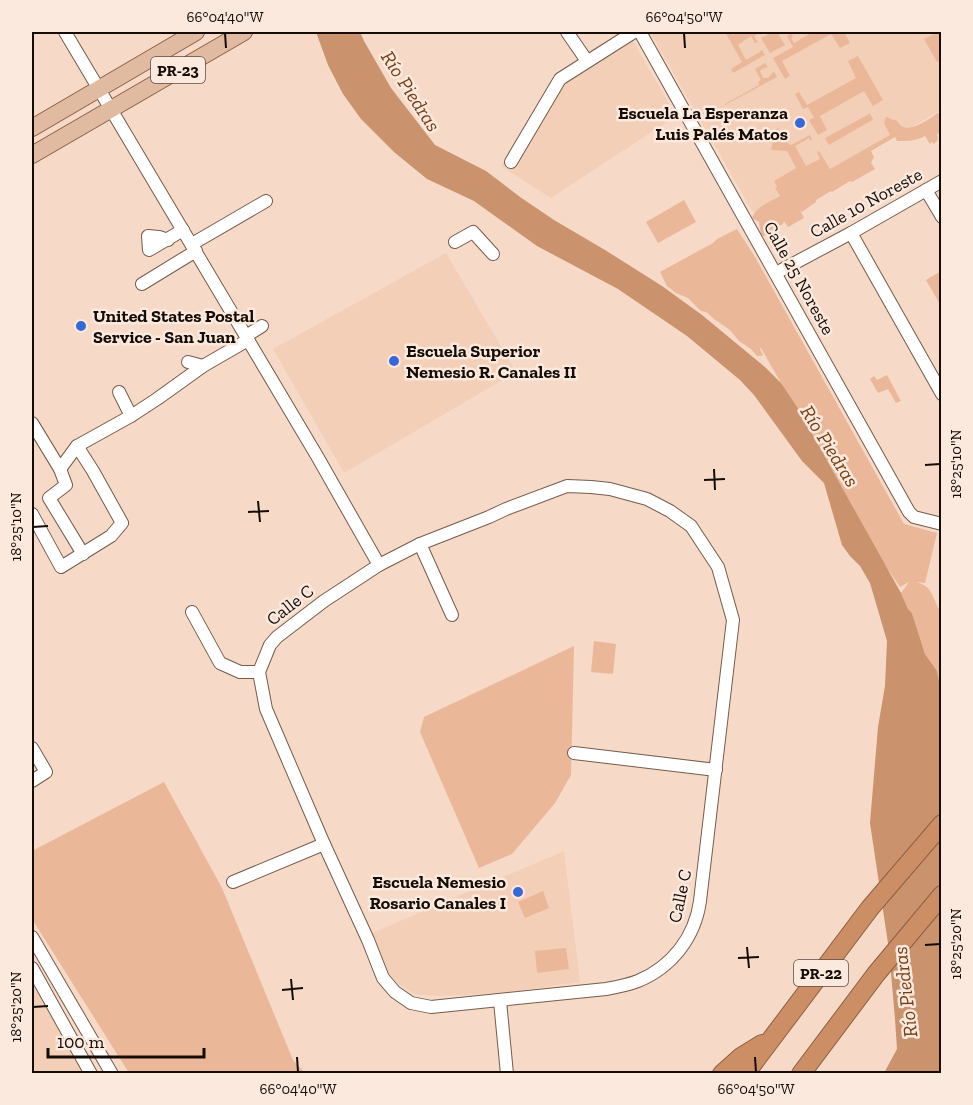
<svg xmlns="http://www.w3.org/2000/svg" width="973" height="1105" font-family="'Zilla Slab',serif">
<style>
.built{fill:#f3cfb8}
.green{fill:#eab898}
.water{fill:#ca926d}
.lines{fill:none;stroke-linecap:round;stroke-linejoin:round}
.minor-casing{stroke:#755c4c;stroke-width:14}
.major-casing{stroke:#8c6043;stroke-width:18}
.highway-casing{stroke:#8c6043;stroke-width:20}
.minor{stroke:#fff;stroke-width:12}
.major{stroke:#e0bba2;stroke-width:16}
.highway{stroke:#cc8e64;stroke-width:18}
.ticks{fill:none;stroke:#150c06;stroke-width:2}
.poi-dot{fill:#3868d8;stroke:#fbe9de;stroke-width:2}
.labels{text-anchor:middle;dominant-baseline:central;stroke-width:5;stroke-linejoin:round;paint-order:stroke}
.shield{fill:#fbe9de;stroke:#5a4e47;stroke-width:1.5}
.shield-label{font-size:16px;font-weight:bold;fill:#150c06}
.poi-label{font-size:18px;font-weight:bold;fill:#150c06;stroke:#fbe9de;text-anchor:end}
.street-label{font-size:18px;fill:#150c06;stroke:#fbe9de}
.water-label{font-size:20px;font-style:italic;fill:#753f16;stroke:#fbe9de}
.neatline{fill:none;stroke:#150c06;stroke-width:2}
.ticks-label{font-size:15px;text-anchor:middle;fill:#150c06}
</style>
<rect width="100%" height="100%" fill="#f6d9c7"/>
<g class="built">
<path d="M626 32H628L676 116 551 198 501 166 557 75 597 46Z"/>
<path d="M650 32H941V110L807 187 754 214Z"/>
<path d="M446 253 516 372 344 473 273 349Z"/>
<path d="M564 851 580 982 503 993 436 996 415 994 400 985 387 972 370 934Z"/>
<path d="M32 983 84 1073H32Z"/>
</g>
<g class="green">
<path d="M725 32H731L733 35 736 33V32H761L754 36 758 42 755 43 751 36 738 45 746 60 760 52V51L762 50 765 55 733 73 731 69 742 62Z"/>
<path d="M773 32H777L785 45 770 53 761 38Z"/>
<path d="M810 32H844L850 43 840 48 831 34 782 61 790 76 785 79 773 58 793 47 787 36 791 33 793 36 791 38 794 43 811 33Z"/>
<path d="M938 32H941L942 60 937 62 924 39Z"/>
<path d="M858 56 883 100 873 106 864 91 820 116 827 130 818 135 809 120 814 118 808 107 803 109 795 94 799 92 807 105 856 78 848 61Z"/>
<path d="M765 63 768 67 762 69 760 71 763 78H768L774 71 777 77 725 105V104L759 85 758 82 761 80 755 69Z"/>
<path d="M871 113 870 114 873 119H874L829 145 825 138Z"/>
<path d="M937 113 940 114 941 116 942 132 937 134 938 140 934 144 932 142 930 144 925 136C915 141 909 141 897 141L895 137 871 151 874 157 871 163 875 169 852 182 850 181 832 192 831 191 816 200V202L802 212 800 210 804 218 788 227 784 221 783 224 774 229 777 233 769 236 767 235 763 236 761 235 759 222 752 218C757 206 768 203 780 196L775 188 777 187 774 181 796 168 787 151 771 150 774 137 773 134 771 133 778 128 785 141 791 145 810 135 812 140 811 141 809 138 795 146 806 166 820 159 817 152 819 151 830 169 890 135 884 123 885 118 887 117 893 120H896C898 122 900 126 903 127 911 131 931 119 937 113Z"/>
<path d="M684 200 696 222 658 243 646 222Z"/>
<path d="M737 229 755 257 904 524 937 533 925 583 916 582C935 587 932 600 941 612V690L937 671 925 654 912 613 908 609 901 593 909 582 900 587 883 562 761 348 760 349 763 355 761 356H757L751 349 739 341 730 330 714 319 706 312 701 311 688 298 676 293 667 286 660 272 713 243 717 239Z"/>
<path d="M941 271V306L926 280Z"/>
<path d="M887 375 901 401 896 403 888 389 878 393 870 379 874 376 877 380Z"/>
<path d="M594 641 616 644 613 674 591 672Z"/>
<path d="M574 646 571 775 555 803 512 854 479 868 420 732 424 717Z"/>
<path d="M164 782 222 888 293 1060 305 1073H129L32 919V851Z"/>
<path d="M543 891 549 908 525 918 518 902Z"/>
<path d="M566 948 569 969 537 973 535 951Z"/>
</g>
<path class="water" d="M316 32H360L364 41 391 88 435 145 486 171 520 197 554 220 605 250 662 286 702 315 766 368 781 383 797 407 901 593 908 609 912 613 925 654 937 671 941 690V1073H884L897 1049 895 1019 889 950 870 823 878 727 885 686 887 641 870 583 860 566 850 556 842 545 824 483 802 461 754 395 740 380 687 336 618 289 537 246 474 201 427 179 394 152 361 119 343 94 328 65Z"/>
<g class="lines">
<g class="minor-casing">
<g id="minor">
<path d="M65 32 317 456 379 565"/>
<path d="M567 32 587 61"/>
<path d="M640 32 909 512 914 517 942 524"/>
<path d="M511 162 560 79 634 32"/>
<path d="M926 190 942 217"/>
<path d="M851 233 942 394"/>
<path d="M168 240 159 237 148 236 149 250 183 230"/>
<path d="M455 242 473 232 493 254"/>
<path d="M192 244 266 201"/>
<path d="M776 273 851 233 942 181"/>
<path d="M142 284 196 251"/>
<path d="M246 336 262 326"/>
<path d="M188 362 203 366"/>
<path d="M119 392 131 416"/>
<path d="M32 423 60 469 77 446 131 416 157 399 203 366 248 340"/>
<path d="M60 469 66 485 49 498 83 554"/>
<path d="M567 486 591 487 610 489 647 499 670 511 691 526 718 567 733 620 700 901C695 937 672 967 638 981 628 985 617 987 606 989L431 1007 411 1003 395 992 383 978 368 940 324 844 266 709 259 672 270 645 277 637 324 601 379 565 420 544 489 517 506 509Z"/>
<path d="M32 514 61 567 111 536 122 523 93 471 77 446"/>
<path d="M420 544 452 615"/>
<path d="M192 612 220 663 240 672H259"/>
<path d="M32 748 46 772 32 781"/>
<path d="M574 753 716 770"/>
<path d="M233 882 324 844"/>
<path d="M32 937 112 1074"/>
<path d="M32 968 91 1074"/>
<path d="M500 1001 507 1074"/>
</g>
</g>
<g class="major-casing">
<g id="major">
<path d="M32 128 196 32"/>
<path d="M32 155 244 32"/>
</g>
</g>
<g class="highway-casing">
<g id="highway">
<path d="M722 1074 741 1057 762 1044"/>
<path d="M745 1074 870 908 942 824"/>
<path d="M801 1074 876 974 942 895"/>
</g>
</g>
<use href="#minor" class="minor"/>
<use href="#major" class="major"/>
<use href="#highway" class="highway"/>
</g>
<path class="ticks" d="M225 33 226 48M684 33 685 48M925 465 940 464M714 469 715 490M704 480 725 479M258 501 260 522M248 512 269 511M33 527 48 526M925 945 940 944M747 947 749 968M738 958 759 957M291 979 293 1000M282 990 303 988M33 1007 48 1006M297 1057 298 1072M755 1057 756 1072"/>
<g class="poi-dot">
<circle cx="800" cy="123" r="6"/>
<circle cx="81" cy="326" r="6"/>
<circle cx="394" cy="361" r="6"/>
<circle cx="518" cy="892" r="6"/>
</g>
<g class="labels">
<g class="shield">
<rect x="151" y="57" width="54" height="26" rx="4.5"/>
<rect x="794" y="960" width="54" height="26" rx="4.5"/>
</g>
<g class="shield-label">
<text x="178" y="70">PR-23</text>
<text x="821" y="973">PR-22</text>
</g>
<g class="poi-label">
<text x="788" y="113">Escuela La Esperanza<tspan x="788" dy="21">Luis Palés Matos</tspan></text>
<text x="93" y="316" text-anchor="start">United States Postal<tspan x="93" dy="21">Service - San Juan</tspan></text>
<text x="406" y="351" text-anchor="start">Escuela Superior<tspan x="406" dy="21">Nemesio R. Canales II</tspan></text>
<text x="506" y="882">Escuela Nemesio<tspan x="506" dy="21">Rosario Canales I</tspan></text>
</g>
<g class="street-label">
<text transform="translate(866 203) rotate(-29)">Calle 10 Noreste</text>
<text transform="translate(799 278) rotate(61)">Calle 25 Noreste</text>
<text transform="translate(290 605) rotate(-38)">Calle C</text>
<text transform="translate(680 896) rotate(-78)">Calle C</text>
</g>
<g class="water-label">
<text transform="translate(411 91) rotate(57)">Río Piedras</text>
<text transform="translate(830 446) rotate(58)">Río Piedras</text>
<text transform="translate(905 992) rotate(-97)">Río Piedras</text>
</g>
</g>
<rect width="973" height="1105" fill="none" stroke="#fbe9de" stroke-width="66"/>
<path d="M48 1048v9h156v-9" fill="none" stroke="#150c06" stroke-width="3"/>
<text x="57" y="1048" font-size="18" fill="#150c06" stroke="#fbe9de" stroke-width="4.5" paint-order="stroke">100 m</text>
<rect x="33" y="33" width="907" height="1039" class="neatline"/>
<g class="ticks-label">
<text x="225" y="22">66°04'40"W</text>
<text x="684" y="22">66°04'50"W</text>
<text transform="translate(956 464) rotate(-90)" y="5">18°25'10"N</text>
<text transform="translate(16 527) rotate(-90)" y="5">18°25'10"N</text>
<text transform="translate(956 944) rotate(-90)" y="5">18°25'20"N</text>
<text transform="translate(16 1007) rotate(-90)" y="5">18°25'20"N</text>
<text x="298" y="1094">66°04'40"W</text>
<text x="756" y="1094">66°04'50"W</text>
</g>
</svg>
